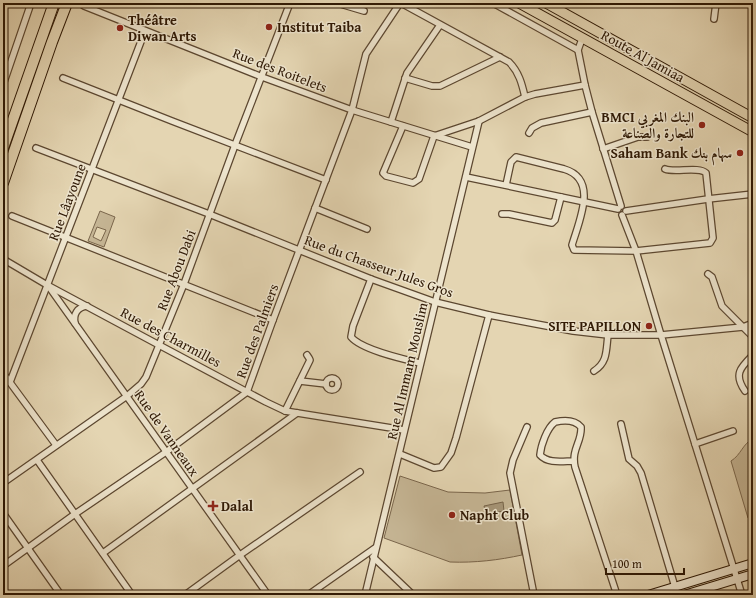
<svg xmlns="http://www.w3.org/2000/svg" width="756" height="598" font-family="'Gentium Book Plus',Amiri,serif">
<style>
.green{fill:#c5b594;stroke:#7a664c;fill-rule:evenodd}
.water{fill:#a69577;stroke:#766349}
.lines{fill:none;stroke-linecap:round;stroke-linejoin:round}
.street-casing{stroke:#5c4730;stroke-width:8}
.secondary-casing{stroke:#2e1804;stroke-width:10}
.primary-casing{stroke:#2e1804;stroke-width:11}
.highway-casing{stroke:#2e1804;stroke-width:12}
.street{stroke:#ede4cd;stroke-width:5.5}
.secondary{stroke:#ede4cd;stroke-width:8}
.primary{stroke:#e4d5b2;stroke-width:9}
.highway{stroke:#e4d5b2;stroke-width:10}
.poi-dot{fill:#8f2418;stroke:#ede4cd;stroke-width:1.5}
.labels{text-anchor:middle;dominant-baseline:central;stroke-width:3;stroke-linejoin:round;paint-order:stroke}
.poi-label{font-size:14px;font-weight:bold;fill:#2e1804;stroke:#ede4cd;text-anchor:start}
.street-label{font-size:14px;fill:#2e1804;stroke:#ede4cd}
</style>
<rect width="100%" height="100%" fill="#e4d5b2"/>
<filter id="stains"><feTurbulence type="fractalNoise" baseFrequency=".005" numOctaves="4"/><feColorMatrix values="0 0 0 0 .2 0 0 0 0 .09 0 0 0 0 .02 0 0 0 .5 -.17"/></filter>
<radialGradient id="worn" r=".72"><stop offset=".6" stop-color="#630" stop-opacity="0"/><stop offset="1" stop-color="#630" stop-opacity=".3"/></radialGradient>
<g class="green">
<path d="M100 211 115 217 104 247 88 241ZM97 227 106 230 101 241 93 237Z"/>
<path d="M753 439V516L748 518 731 461C741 455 743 443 753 439Z"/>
<path d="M400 476 448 492 485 493 510 490 522 555C499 560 475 563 450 562L384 538Z"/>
</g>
<path class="water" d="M503 502 504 511 486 514 484 506Z"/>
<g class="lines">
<g class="street-casing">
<g id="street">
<path d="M337 3 364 11"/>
<path d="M401 3 509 62C519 72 522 84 525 97"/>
<path d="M493 3 578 50"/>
<path d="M84 6 262 77 352 110 472 147"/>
<path d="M714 19 716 3"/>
<path d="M582 39 578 50 585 85 592 112 621 206"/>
<path d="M63 78 172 121 326 180"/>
<path d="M405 78 432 86H440L500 57"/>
<path d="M3 85 29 9 30 6 28 3"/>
<path d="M391 122 407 73 440 25"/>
<path d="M403 126 383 173 386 176 413 183 419 179 434 136 479 121 525 97 535 94 585 85"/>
<path d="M529 133 532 128 541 123 592 112"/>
<path d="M36 148 209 214 371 279 435 302 489 315 573 331 608 335H661L743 327 753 323"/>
<path d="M603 149 638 137H647"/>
<path d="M466 177 618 209"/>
<path d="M506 185 511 162 516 157 564 169C599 179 579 221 572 245L574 250 636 251 710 243 713 238 706 173C699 166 675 173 665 169"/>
<path d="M315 208 367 229"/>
<path d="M626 211 708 199 753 194"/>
<path d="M502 214H509L552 223 555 220 561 197"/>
<path d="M622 215 636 251 661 335 742 595"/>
<path d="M12 216 273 320"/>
<path d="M3 259 47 285 159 345 266 402 285 411 404 430"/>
<path d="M708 274 712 277 722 306 753 337"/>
<path d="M371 279 353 326 351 337C362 350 403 359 420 363"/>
<path d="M49 287 268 595"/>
<path d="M75 323C73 315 77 307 87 306"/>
<path d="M594 371C608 362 606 350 608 335"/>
<path d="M3 373 56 445"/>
<circle cx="332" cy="384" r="6"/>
<path d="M300 381 326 384"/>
<path d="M10 382 145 31"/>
<path d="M745 391C733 374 741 367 753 355"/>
<path d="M285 411 310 360 309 358 307 355"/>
<path d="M621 424 629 459 637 466 641 473 675 587"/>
<path d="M527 427 513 460 510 473 534 595"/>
<path d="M695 444 733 431"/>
<path d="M400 454 434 468 441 467 451 453 456 438 489 315"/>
<path d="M37 460 132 595"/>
<path d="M574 461C563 461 548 464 540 455 541 445 547 428 555 422 564 420 575 420 581 427 582 442 571 449 575 467L617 595"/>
<path d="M3 483 127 396 141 384 146 377 184 284 235 145 290 3"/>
<path d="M3 513 61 595"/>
<path d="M103 553 297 413"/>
<path d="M373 557 413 595"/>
<path d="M3 566 75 514 166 452 247 392 273 320 352 110 366 54 400 3"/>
<path d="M185 595 240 555 360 472"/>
<path d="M308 595 375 548"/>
<path d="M365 595 479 121"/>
</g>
</g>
<g class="secondary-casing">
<g id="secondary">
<path d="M648 595 753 563"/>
<path d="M684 595 753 574"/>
</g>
</g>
<g class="primary-casing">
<g id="primary">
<path d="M519 3 753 132"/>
<path d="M546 3 753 118"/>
</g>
</g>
<g class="highway-casing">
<g id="highway">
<path d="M3 148 54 3"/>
<path d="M3 183 52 42 67 3"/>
</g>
</g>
<use href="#street" class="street"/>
<use href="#secondary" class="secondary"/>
<use href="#primary" class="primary"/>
<use href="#highway" class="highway"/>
</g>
<g class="poi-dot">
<circle cx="269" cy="27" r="4"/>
<circle cx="120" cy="28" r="4"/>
<circle cx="702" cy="125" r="4"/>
<circle cx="740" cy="153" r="4"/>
<circle cx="649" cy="326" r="4"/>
<path d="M211 500h4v4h4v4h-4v4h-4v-4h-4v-4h4z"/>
<circle cx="452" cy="515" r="4"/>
</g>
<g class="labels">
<g class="poi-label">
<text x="128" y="20">Théâtre<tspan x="128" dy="16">Diwan Arts</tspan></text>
<text x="277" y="27">Institut Taiba</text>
<text x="694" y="117" text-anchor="end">BMCI البنك المغربي<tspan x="694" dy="16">للتجارة والصناعة</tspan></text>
<text x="732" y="153" text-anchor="end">Saham Bank سهام بنك</text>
<text x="641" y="326" text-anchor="end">SITE PAPILLON</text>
<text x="221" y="506">Dalal</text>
<text x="460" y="515">Napht Club</text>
</g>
<g class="street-label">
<text transform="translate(643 56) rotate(29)">Route Al Jamiaa</text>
<text transform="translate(280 70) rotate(21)">Rue des Roitelets</text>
<text transform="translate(67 202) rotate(-69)">Rue Lâayoune</text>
<text transform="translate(379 266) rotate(20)">Rue du Chasseur Jules Gros</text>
<text transform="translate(176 270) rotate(-69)">Rue Abou Dabi</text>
<text transform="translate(257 331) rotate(-70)">Rue des Palmiers</text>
<text transform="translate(171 337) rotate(28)">Rue des Charmilles</text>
<text transform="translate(407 371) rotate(-77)">Rue Al Immam Mouslim</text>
<text transform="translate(167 433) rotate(55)">Rue de Vanneaux</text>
</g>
</g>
<rect width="756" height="598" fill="none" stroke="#e4d5b2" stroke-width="16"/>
<rect x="4" y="4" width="748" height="590" fill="none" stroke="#2e1804" stroke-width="2"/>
<rect x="8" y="8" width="740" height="582" fill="none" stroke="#2e1804"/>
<path d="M606 568v6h78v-6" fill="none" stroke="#2e1804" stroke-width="2"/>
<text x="612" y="568" font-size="12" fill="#2e1804" stroke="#ede4cd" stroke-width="3" paint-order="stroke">100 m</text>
<rect width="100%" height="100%" filter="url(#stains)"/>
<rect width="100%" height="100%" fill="url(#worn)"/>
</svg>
